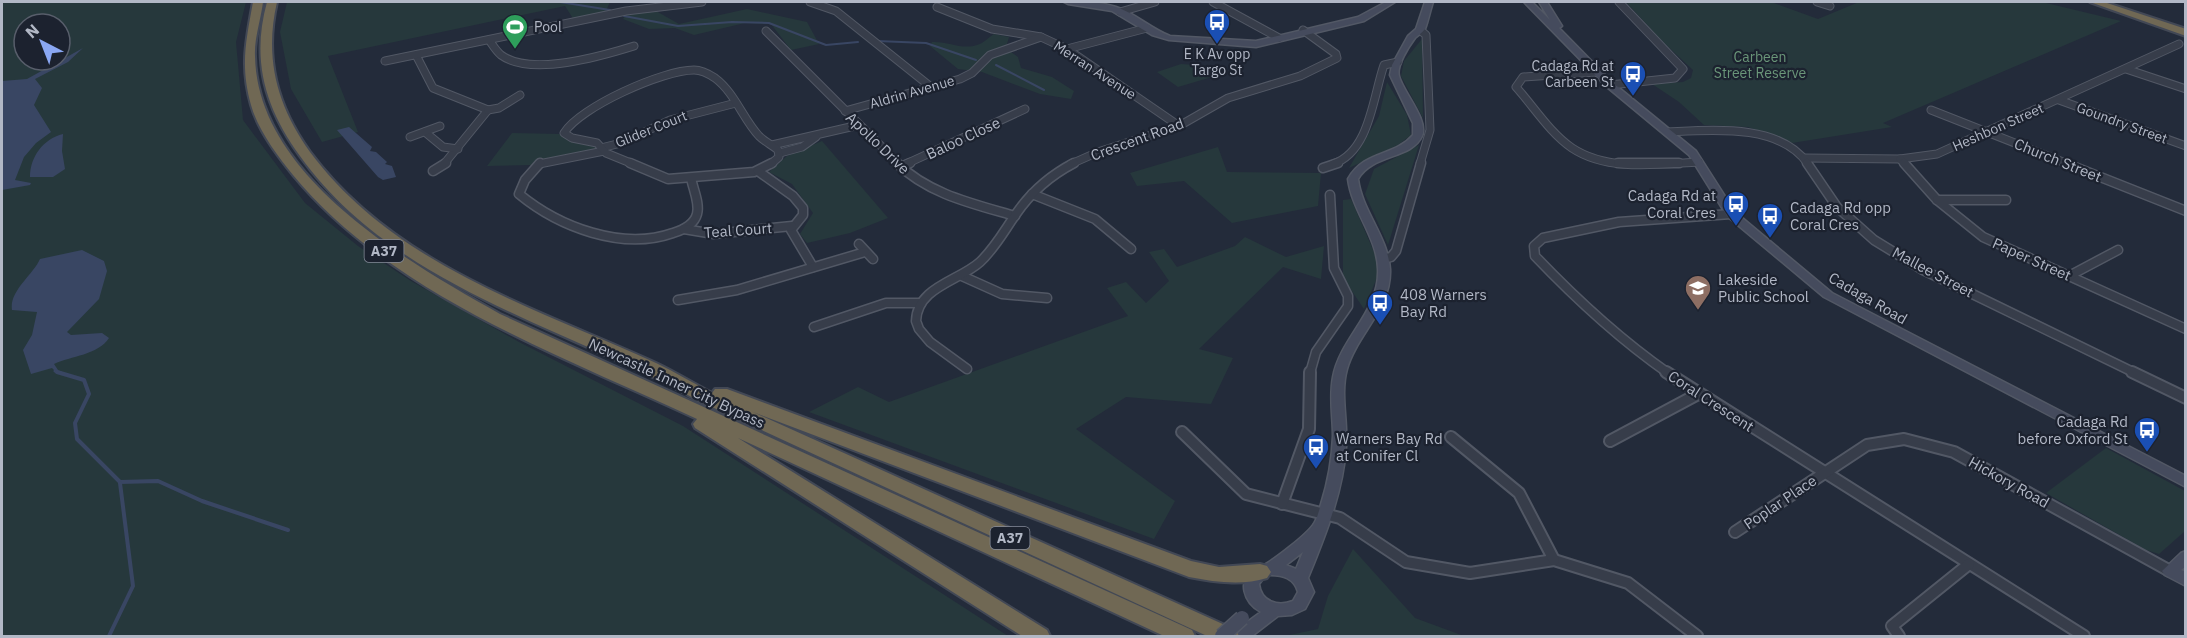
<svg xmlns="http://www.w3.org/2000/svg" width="2187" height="638" font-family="'IBM Plex Sans',sans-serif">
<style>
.green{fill:#26383c;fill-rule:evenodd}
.water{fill:#394663}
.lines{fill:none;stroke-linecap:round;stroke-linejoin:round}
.stream-far2{stroke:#394663;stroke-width:2}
.stream-far1{stroke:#394663;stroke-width:3}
.stream{stroke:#394663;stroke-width:4}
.street-far2-casing{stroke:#525865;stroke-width:9}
.street-far1-casing{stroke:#525865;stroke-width:11}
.street-casing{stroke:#525865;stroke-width:14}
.secondary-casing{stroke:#525865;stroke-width:3}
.highway-casing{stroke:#424855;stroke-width:4}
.street-far2{stroke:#373d4a;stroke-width:7}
.street-far1{stroke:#373d4a;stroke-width:8}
.street{stroke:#373d4a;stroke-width:10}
.secondary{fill:#454b5d;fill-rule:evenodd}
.highway{fill:#706854;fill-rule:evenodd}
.secondary-bridge-casing{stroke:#525865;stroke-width:17;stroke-linecap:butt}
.secondary-bridge{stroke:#454b5d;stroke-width:14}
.labels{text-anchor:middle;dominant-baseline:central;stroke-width:4.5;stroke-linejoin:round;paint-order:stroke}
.far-poi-label{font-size:14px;fill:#b2b8c6;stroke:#1c222f;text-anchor:start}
.far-park-label{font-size:14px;fill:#6a9679;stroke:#1c222f}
.far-street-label{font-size:14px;fill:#b2b8c6;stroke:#1c222f}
.shield{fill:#1c222f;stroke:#858b99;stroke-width:1.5}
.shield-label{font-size:14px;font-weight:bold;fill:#b2b8c6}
.street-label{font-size:15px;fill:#b2b8c6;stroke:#1c222f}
.poi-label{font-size:15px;fill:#b2b8c6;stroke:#1c222f;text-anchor:start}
</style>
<rect width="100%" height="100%" fill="#232b3a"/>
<g class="green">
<path d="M2 2H246L236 42 243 120 305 203 358 246 411 281 519 342 683 426 1008 636H2ZM24 24H60V60H24Z"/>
<path d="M287 2H610L605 13 574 20 565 6 328 56 358 132 322 142 291 89 280 32Z"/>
<path d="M1626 2H1771L1818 19 1859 2H2042L2121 21 1883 123 1892 127 1792 143 1748 127 1704 125 1679 102 1652 84 1683 82 1691 78 1693 70 1648 28H1650Z"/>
<path d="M747 9 807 22 819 44 791 50 771 24 745 23 694 35 675 28 649 29 623 19 626 15 656 11 679 24Z"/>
<path d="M994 34 1009 37 1007 44 995 50V55L1011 52 1018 57 1021 68 1052 77 1074 91 1071 99 1040 94 982 72 958 69 930 46 932 42C948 41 962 50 977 45 983 44 989 37 994 34Z"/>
<path d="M1422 39 1423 118 1401 76 1404 61Z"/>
<path d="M1181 64 1209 66 1229 72 1178 87 1157 72Z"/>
<path d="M1387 82 1407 115 1411 135 1398 145 1349 168 1379 116Z"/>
<path d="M512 133 560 134 569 140 595 146 596 148 595 151 548 158 531 165 487 166Z"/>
<path d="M822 141 888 218 850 233 807 243 800 234 813 213 792 184 769 172 787 156Z"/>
<path d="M1419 145 1388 245 1365 194 1374 169Z"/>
<path d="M1218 147 1227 172 1321 173 1318 206 1232 223 1184 181 1137 186 1130 173Z"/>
<path d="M1351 199 1381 268 1364 309 1343 278V200Z"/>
<path d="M1245 237 1286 257 1324 246 1321 279 1283 267 1199 349 1233 358 1211 404 1126 397 1076 429 1175 501 1154 539 809 412 858 387 889 402 1128 316 1107 288 1126 282 1146 303 1169 281 1149 252 1164 249 1177 267 1235 246Z"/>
<path d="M2106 448 2185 491V531L2159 554 2146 550 2046 493Z"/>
<path d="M1353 549 1415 618 1464 636H1285L1318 629 1328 596Z"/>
</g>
<g class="water">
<path d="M83 48 68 62 35 79 42 88 34 105 51 132 36 143 24 157 15 180 31 183 30 185 2 190V81L27 79Z"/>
<path d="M349 127 372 147 370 151 376 152 387 162 385 164 392 166 396 177 383 180 378 177 337 130Z"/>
<path d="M63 134 62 151 65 169 53 177H30C30 157 43 139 63 134Z"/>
<path d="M82 250 104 261 107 271 99 299 67 332 71 335 102 333 109 338C98 355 71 356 54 364L58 370 55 371 52 368 31 374 23 350 32 335 37 312 12 310C9 291 33 275 40 259Z"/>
</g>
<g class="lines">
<g class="stream-far2">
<path d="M560 2 610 10"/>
<path d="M624 16 678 26 732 22 769 23 826 45 858 42"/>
<path d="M877 41 926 43 976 60"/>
<path d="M996 65 1044 90"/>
</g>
<path class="stream-far1" d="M55 371 61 373"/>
<g class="stream">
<path d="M57 372 84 380 89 394 75 423 77 439 120 482 158 481 202 501 288 530"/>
<path d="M109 636 133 586 120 483"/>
</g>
<g class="street-far2-casing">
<g id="street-far2">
<path d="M810 2 836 11 931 87"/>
<path d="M1213 2 1279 38"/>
<path d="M1817 2 1830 6"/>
<path d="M937 7 992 29 1041 37 1067 49 1179 126"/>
<path d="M1120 12 1155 2"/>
<path d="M1420 30 1426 35 1430 130 1420 164"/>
<path d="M766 31 899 164"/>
<path d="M489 40C492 44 496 51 501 55 531 77 602 56 634 46"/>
<path d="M1067 49 1147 28"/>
<path d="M416 55 433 88 488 110 444 164"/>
<path d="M385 61 626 11 702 2"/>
<path d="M2126 69 2186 89"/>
<path d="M1597 72 1523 77 1516 87C1534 107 1550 133 1572 148 1608 172 1659 164 1699 162"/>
<path d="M1610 85 1675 78 1683 69 1619 2"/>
<path d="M2059 100 2186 146"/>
<path d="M488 110 499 108 520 95"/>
<path d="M1931 110 2068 164"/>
<path d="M845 111 960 79 972 73 990 55 1041 37"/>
<path d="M425 132 443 147 458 149"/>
<path d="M1668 132C1711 130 1780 123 1808 164"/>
<path d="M410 137 440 126"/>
<path d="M772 145 859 125"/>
<path d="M601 148 621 143 670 120 736 103"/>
<path d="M780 153 802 147 816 137"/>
<path d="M1804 158 1900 159 1937 154 2179 44"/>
<path d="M1900 159 1905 164"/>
<path d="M539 164 604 151"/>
<path d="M633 164 606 153 597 143 572 138 564 133C580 107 663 70 694 70 701 70 709 74 715 78 735 93 743 119 759 136 765 142 772 145 778 150L779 157 771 164"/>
<path d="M906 164 1025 109"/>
<path d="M1071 164 1098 152 1179 126 1228 98 1300 76 1337 58 1336 54 1303 30"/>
<path d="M1333 164C1370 152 1373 96 1384 65L1398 62"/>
</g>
</g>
<g class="street-far1-casing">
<g id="street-far1">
<path d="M540 163 525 180 519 194C559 227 622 251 673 233 683 230 694 225 697 214 700 203 693 189 691 178"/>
<path d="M630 163 668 179 754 172 772 163"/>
<path d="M897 163C928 194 974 204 1015 216"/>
<path d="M1618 163H1679"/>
<path d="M1807 163 1837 207 1874 240 1923 270 2135 373"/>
<path d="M1904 163 1937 200 1983 237 2186 329"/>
<path d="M2065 163 2186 211"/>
<path d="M901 167 910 163"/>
<path d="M1323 168 1338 163"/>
<path d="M433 171 446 163"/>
<path d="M758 171 793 196 803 208V215L791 230 813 267"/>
<path d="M1032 194 1095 219 1131 249"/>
<path d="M1937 200H2006"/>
<path d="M684 229 714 234 792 226"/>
<path d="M859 244 873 259"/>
<path d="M1382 259 1391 257 1396 251 1421 163"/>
<path d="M962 276 1002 294 1047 298"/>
<path d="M2069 276 2118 250"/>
<path d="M678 300 737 290 865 252"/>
<path d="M814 327 886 303H921"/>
<path d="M967 369 930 342 919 329 916 321C917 287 959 281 980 262 995 248 1004 231 1016 214 1031 192 1051 175 1074 163"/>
<path d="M1310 373 1316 352 1348 306V296L1334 268 1330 195"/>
<path d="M1668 373C1618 338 1577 300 1535 256L1534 246 1543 238 1619 222 1731 214"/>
</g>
</g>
<g class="street-casing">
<g id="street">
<path d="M1666 372 2084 636"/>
<path d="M2132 372 2186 398"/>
<path d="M1182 432 1246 494 1340 518 1406 562 1470 573 1554 560 1628 583 1697 636"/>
<path d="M1451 437 1519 493 1554 560"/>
<path d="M1610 441 1698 394"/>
<path d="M1282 504 1309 429 1310 372"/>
<path d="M1735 532 1867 445 1904 439 1954 452 2170 571"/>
<path d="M1899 636 1892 626 1969 564"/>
</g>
</g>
<g class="secondary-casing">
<g id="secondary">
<path d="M1064 2C1079 0 1101 2 1116 7 1135 13 1151 29 1170 36L1256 41 1358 17 1386 2H1395L1364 21 1256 47 1169 40 1152 35 1112 11 1068 4Z"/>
<path d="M1425 2H1433C1430 11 1428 21 1425 29 1422 33 1418 35 1415 38 1409 46 1396 66 1399 76 1403 92 1429 120 1422 136 1412 159 1372 154 1358 179 1362 211 1388 237 1390 269 1392 308 1357 334 1347 369 1340 394 1348 421 1346 447 1343 493 1325 536 1308 578L1314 592 1305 609 1292 615 1278 616 1252 636H1233L1235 631 1261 612C1244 603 1236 580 1255 568 1258 566 1261 566 1264 565 1275 559 1306 535 1313 525 1317 520 1319 510 1321 504 1328 482 1332 459 1333 436 1333 417 1329 397 1333 377 1340 338 1380 311 1378 269 1377 237 1352 211 1348 179 1364 150 1394 157 1413 135V123L1390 75 1392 65 1408 36 1416 29ZM1303 552 1296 569 1286 565ZM1269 575C1283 575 1294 578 1298 592L1293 601C1278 607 1261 602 1259 584L1265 576Z"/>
<path d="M1524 2H1532L1550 20 1539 2H1547L1562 26 1559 28 1613 83 1696 151 1735 212 1832 293 2186 476V487L1824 297 1727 216 1689 155 1607 87Z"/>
<path d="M2186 551V566L2181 570 2186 572V586L2165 575 2162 571 2181 553Z"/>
</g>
</g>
<g class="highway-casing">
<g id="highway">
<path d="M253 2H263C261 19 254 39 255 56 257 177 408 262 500 314L1192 630 1195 636H1164L738 438 1047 630 1050 636H1022L695 428 693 424 697 419C560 355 392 295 293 175 277 155 258 130 251 105 240 66 246 41 253 2Z"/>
<path d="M267 2H277C264 58 277 106 310 152 394 265 533 307 656 363 675 372 693 383 712 393L715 389H727L1191 561 1219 567 1260 564 1267 566 1271 572 1267 578C1242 586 1215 582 1189 577L753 412 1236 630 1239 636H1207L699 401C563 325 395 288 300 156 265 108 251 60 267 2Z"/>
<path d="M2090 2H2104L2186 29V36Z"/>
</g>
</g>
<use href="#street-far2" class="street-far2"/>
<use href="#street-far1" class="street-far1"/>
<use href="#street" class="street"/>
<use href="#secondary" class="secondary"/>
<use href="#highway" class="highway"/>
<g class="secondary-bridge-casing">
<path id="secondary-bridge" d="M1222 636 1242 618"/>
</g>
<use href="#secondary-bridge" class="secondary-bridge"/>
</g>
<defs>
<g id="bus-pin" transform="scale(1.35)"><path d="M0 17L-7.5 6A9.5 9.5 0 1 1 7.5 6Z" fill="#1a4fb4" stroke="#1c222f"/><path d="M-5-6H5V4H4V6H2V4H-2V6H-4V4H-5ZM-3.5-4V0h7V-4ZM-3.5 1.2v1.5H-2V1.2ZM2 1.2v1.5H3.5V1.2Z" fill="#fff"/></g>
<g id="stadium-pin" transform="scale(1.35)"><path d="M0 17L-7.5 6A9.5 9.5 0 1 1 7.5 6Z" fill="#2e9e5b" stroke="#1c222f"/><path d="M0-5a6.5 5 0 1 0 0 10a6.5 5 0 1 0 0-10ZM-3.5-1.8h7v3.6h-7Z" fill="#fff"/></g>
<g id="school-pin" transform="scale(1.35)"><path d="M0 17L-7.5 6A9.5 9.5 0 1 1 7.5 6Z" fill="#8d6e63" stroke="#1c222f"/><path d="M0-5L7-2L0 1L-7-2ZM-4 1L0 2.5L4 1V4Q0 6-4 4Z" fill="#fff"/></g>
</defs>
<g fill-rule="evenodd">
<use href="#bus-pin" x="1217" y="22"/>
<use href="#stadium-pin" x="515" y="27"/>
<use href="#bus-pin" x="1633" y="74"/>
<use href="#bus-pin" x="1736" y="204"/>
<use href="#bus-pin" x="1770" y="216"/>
<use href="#school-pin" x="1698" y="288"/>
<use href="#bus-pin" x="1380" y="303"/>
<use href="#bus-pin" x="2147" y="430"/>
<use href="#bus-pin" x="1316" y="447"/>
</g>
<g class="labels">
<g class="far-poi-label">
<text x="534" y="27">Pool</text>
<text x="1217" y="54" text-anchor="middle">E K Av opp<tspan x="1217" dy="16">Targo St</tspan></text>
<text x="1614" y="66" text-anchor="end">Cadaga Rd at<tspan x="1614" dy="16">Carbeen St</tspan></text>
</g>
<g class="far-park-label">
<text x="1760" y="57">Carbeen<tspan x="1760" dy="16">Street Reserve</tspan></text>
</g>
<g class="far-street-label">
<text transform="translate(1095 70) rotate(33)">Merran Avenue</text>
<text transform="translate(912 92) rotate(-16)">Aldrin Avenue</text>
<text transform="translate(2122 123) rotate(20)">Goundry Street</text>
<text transform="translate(1998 127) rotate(-24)">Heshbon Street</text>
<text transform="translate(651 129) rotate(-22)">Glider Court</text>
</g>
<g class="shield">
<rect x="364.5" y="240" width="39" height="22" rx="4.5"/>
<rect x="990.5" y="527" width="39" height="22" rx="4.5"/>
</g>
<g class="shield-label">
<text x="384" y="251">A37</text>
<text x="1010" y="538">A37</text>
</g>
<g class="street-label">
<text transform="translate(963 138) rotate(-25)">Baloo Close</text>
<text transform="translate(1137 139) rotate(-20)">Crescent Road</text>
<text transform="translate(878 143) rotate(44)">Apollo Drive</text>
<text transform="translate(2058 160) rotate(22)">Church Street</text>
<text transform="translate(738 230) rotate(-4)">Teal Court</text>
<text transform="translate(2032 259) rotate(24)">Paper Street</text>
<text transform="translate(1933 272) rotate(28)">Mallee Street</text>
<text transform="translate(1868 298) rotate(30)">Cadaga Road</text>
<text transform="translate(677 383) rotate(25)">Newcastle Inner City Bypass</text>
<text transform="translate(1711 401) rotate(33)">Coral Crescent</text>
<text transform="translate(2009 482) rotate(29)">Hickory Road</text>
<text transform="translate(1780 502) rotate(-34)">Poplar Place</text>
</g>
<g class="poi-label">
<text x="1716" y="195" text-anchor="end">Cadaga Rd at<tspan x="1716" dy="17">Coral Cres</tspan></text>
<text x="1790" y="207">Cadaga Rd opp<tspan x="1790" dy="17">Coral Cres</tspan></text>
<text x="1718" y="279">Lakeside<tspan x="1718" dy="17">Public School</tspan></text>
<text x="1400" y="294">408 Warners<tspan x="1400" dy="17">Bay Rd</tspan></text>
<text x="2128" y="421" text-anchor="end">Cadaga Rd<tspan x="2128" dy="17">before Oxford St</tspan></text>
<text x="1336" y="438">Warners Bay Rd<tspan x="1336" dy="17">at Conifer Cl</tspan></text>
</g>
</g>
<rect width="2187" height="638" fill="none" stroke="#b2b8c6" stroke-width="6"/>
<g transform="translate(42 42) rotate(318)"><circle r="28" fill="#1c222f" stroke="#585e6b" stroke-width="1.5"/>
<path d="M0-4.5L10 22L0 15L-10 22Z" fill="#8aa7f3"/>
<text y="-9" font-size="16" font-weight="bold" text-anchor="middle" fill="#b2b8c6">N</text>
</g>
</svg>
